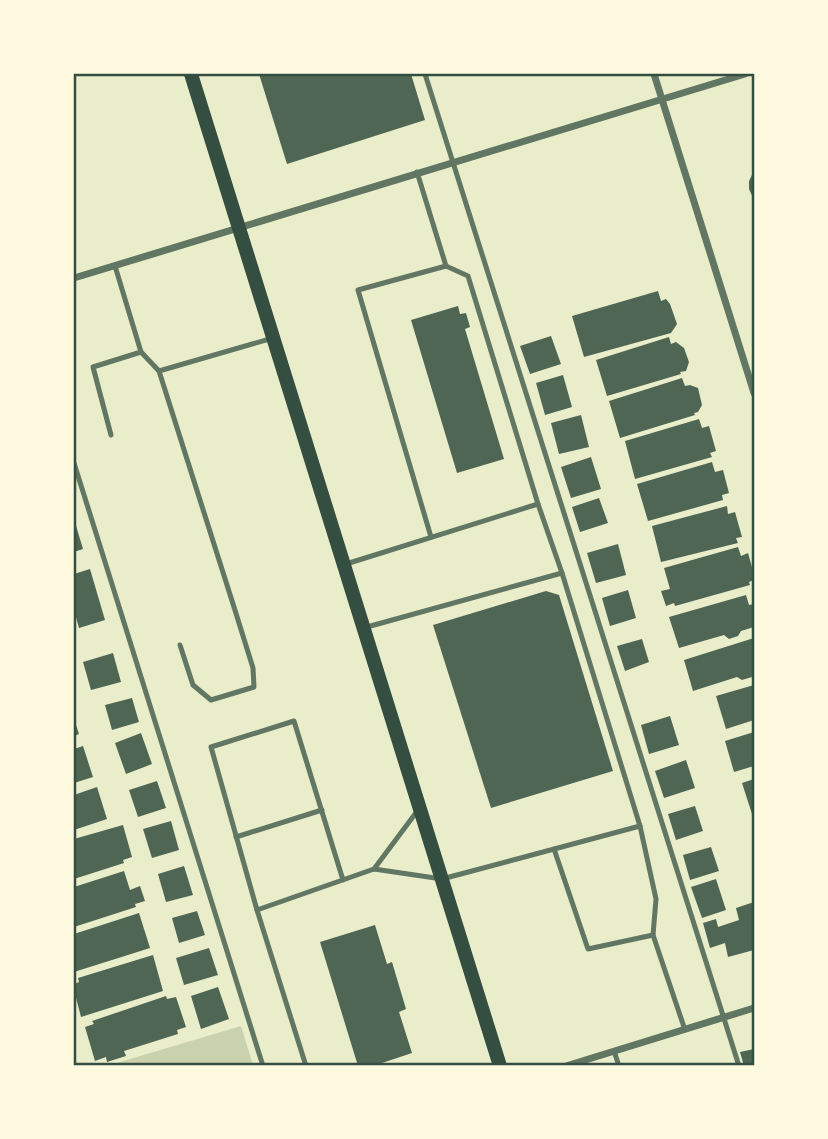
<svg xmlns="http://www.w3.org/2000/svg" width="828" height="1139" font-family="'Exo 2',sans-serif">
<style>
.green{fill:#cad2ad}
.building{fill:#4f6655}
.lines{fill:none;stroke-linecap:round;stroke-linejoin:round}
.service{stroke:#617663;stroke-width:5}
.minor{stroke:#617663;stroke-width:7}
.secondary{stroke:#344e41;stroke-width:14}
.neatline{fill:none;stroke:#344e41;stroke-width:2.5}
</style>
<rect width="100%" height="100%" fill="#e9edc9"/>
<path class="green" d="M241 1026 253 1065H110Z"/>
<g class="building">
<path d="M259 74H411L425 120 287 164Z"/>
<path d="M754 174V200L749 189V181L752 175Z"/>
<path d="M658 291 661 301 666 299 670 304 677 324 671 333 584 357 572 316Z"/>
<path d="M458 306 460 314 466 313 470 327 465 329 504 459 457 473 411 320Z"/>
<path d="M551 336 561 364 530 374 520 346Z"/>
<path d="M669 337 671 344 676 342 684 348 689 362 686 371 680 372 681 374 607 396 596 360Z"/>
<path d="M563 375 572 407 545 415 536 383Z"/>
<path d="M682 378 685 386 690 385 698 388 702 405 698 412 694 413 695 415 620 438 609 401Z"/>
<path d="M581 415 589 447 559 454 551 423Z"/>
<path d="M699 419 702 428 709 426 716 451 710 453 712 457 635 479 625 441Z"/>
<path d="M591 457 601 489 571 498 561 467Z"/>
<path d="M712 462 715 472 723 470 729 493 722 495 723 500 648 521 637 484Z"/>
<path d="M599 498 608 523 580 532 572 507Z"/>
<path d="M727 506 728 514 735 512 742 537 736 538 738 543 661 562 652 526Z"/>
<path d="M74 519 83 549 74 552Z"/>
<path d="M618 544 626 575 596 583 587 553Z"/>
<path d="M738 547 741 556 748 553 754 574V580L749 582 750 585 675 606 674 603 666 606 661 591 670 589 664 568Z"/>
<path d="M90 569 105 620 79 628 74 610V574Z"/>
<path d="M628 590 636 618 610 626 602 598Z"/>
<path d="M546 591 559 595 613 771 491 808 433 625Z"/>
<path d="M746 595 749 605 754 604V627L741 631 738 636 729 639 724 635 679 648 669 617Z"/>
<path d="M754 638V673L752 677 742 680 737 677 693 691 684 660Z"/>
<path d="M642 639 649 662 625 671 617 646Z"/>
<path d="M113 653 121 682 91 690 83 662Z"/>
<path d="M754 685V720L726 729 716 696Z"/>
<path d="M132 698 139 722 112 730 105 705Z"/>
<path d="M670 716 679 745 649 754 641 725Z"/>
<path d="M74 719 79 734 74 736Z"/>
<path d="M754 732V766L734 772 725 741Z"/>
<path d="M141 733 152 764 126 774 115 743Z"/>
<path d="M83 746 93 777 74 783V749Z"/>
<path d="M686 760 695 788 664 798 655 771Z"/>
<path d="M754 779V813L752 814 742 783Z"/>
<path d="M157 781 166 808 138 817 129 790Z"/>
<path d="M97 787 107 819 74 830V795Z"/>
<path d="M695 806 703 831 676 840 668 814Z"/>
<path d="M171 821 179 850 152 858 143 829Z"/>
<path d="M123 825 132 857 123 860 124 863 74 879V839Z"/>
<path d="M711 847 719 871 690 880 683 855Z"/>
<path d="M184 866 193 895 166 902 158 874Z"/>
<path d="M124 871 130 890 140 886 145 901 135 904 136 907 74 927V887Z"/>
<path d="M716 879 726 910 702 918 691 887Z"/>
<path d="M754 902V950L728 957 725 943 710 948 703 923 716 919 718 927 739 920 736 908Z"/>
<path d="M197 911 205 935 179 943 172 918Z"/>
<path d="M139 913 150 948 74 972V934Z"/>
<path d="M375 925 387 964 392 962 406 1009 399 1012 412 1053 373 1066H358L320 942Z"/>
<path d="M209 948 218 975 184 985 176 958Z"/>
<path d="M153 955 163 991 81 1017 74 990V984L79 982 78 978Z"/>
<path d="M218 987 229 1019 201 1029 191 996Z"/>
<path d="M166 996 167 999 176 997 186 1027 177 1030 178 1034 124 1051 126 1056 107 1062 106 1057 95 1061 85 1027 94 1024 92 1021Z"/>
<path d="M754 1049V1066H744L740 1052Z"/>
</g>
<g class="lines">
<g class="service">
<path d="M425 74 739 1066"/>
<path d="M417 172 446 266 358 290 431 537"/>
<path d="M446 266 468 276 538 504"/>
<path d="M141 352 159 371"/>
<path d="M111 435 93 367 141 352 115 266"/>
<path d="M74 463 263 1066"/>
<path d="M346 564 538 504 562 573"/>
<path d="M367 627 562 573 640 826 656 899 653 935 685 1030"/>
<path d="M180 645 193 685 211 700 254 687 253 668 234 607 159 371 273 338"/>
<path d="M236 837 322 810"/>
<path d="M554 849 588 949 653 935"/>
<path d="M374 869 418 810"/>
<path d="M343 880 294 721 211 747 257 910 374 869 442 879 640 826"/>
<path d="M257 910 306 1066"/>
<path d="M614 1051 619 1066"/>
</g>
<g class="minor">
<path d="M654 74 754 393"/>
<path d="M74 278 745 74"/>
<path d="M566 1066 754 1008"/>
</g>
<path class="secondary" d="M191 74 500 1066"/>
</g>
<rect width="828" height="1139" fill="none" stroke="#fefae0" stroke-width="150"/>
<rect x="75" y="75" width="678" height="989" class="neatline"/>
</svg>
